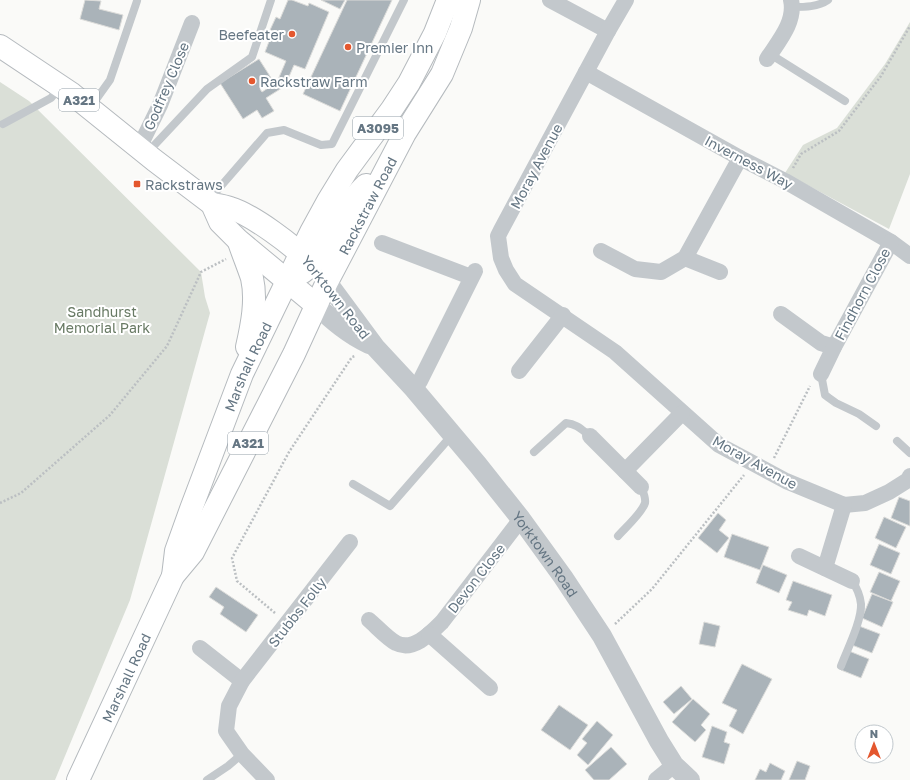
<svg xmlns="http://www.w3.org/2000/svg" width="910" height="780" font-family="'Golos Text',sans-serif">
<style>
.green{fill:#dadfd7}
.building{fill:#aab3b9;stroke:#dcdcda}
.lines{fill:none;stroke-linecap:round;stroke-linejoin:round}
.primary-casing{stroke:#b5babe;stroke-width:24}
.path{stroke:#bbbfc2;stroke-width:2.5;stroke-dasharray:2 2;stroke-linecap:butt}
.service{stroke:#c3c8cc;stroke-width:8}
.minor{stroke:#c3c8cc;stroke-width:16}
.tertiary{stroke:#c3c8cc;stroke-width:20}
.primary{stroke:#fff;stroke-width:22}
.poi-dot{fill:#e4572e;stroke:#fff;stroke-width:1.5}
.labels{text-anchor:middle;dominant-baseline:central;stroke-width:4;stroke-linejoin:round;paint-order:stroke}
.shield{fill:#fff;stroke:#939fa8;stroke-width:1}
.shield-label{font-size:13px;font-weight:bold;fill:#657683}
.poi-label{font-size:14px;fill:#657683;stroke:#fff;text-anchor:start}
.street-label{font-size:14px;fill:#657683;stroke:#fff}
.park-label{font-size:14px;fill:#687a64;stroke:#fff}
</style>
<rect width="100%" height="100%" fill="#fafaf8"/>
<g class="green">
<path d="M910 22V174L889 229 785 173 803 145 837 128 885 64Z"/>
<path d="M0 82 29 101 201 272 205 297 210 313 130 600 55 780H0Z"/>
</g>
<g class="building">
<path d="M85 0 101 1 99 9 123 15 119 30 80 19Z"/>
<path d="M288 0H292L308 6 309 3 329 12 305 69 294 65 285 86 266 98 274 111 262 118 257 110 243 119 220 83 259 59 273 81 260 89 262 92 277 82 286 61 265 52 273 31 270 30 276 17 280 19Z"/>
<path d="M321 0H345L340 9Z"/>
<path d="M347 0H392L340 111 303 94Z"/>
<path d="M899 497 910 501V526L891 518Z"/>
<path d="M718 513 726 520 719 530 729 538 717 553 698 538Z"/>
<path d="M884 517 906 527 896 548 875 538Z"/>
<path d="M732 534 769 547 760 570 724 557Z"/>
<path d="M879 544 900 553 891 574 870 565Z"/>
<path d="M763 565 787 575 779 593 756 583Z"/>
<path d="M879 572 900 581 891 601 870 592Z"/>
<path d="M793 581 832 595 825 616 809 610 807 616 788 610 792 602 786 600Z"/>
<path d="M216 587 258 615 246 632 220 614 224 607 209 597Z"/>
<path d="M872 594 893 602 882 627 862 618Z"/>
<path d="M704 622 720 626 715 647 699 644Z"/>
<path d="M859 626 880 634 872 653 852 645Z"/>
<path d="M849 651 869 659 861 678 841 670Z"/>
<path d="M742 664 772 679 743 734 729 726 737 710 722 703Z"/>
<path d="M681 686 692 699 674 714 663 702Z"/>
<path d="M693 699 710 714 701 725 706 730 695 742 672 722Z"/>
<path d="M559 705 588 725 570 750 541 730Z"/>
<path d="M597 721 613 735 588 765 577 755 587 743 582 739Z"/>
<path d="M712 726 727 732 724 742 730 744 724 764 702 757Z"/>
<path d="M611 747 627 764 609 780H594L585 770Z"/>
<path d="M797 761 810 766 805 780H789Z"/>
<path d="M770 763 785 771 781 780H755L760 769 766 772Z"/>
</g>
<g class="lines">
<g class="primary-casing">
<g id="primary">
<path d="M0 46 72 94 154 160 212 204 220 222 238 240 315 304"/>
<path d="M212 204C218 205 225 206 230 208 253 215 294 246 310 263"/>
<path d="M239 242C243 254 248 266 252 278 257 300 252 325 247 347"/>
<path d="M287 280C330 266 335 213 366 185"/>
<path id="s2" d="M173 576 176 551 191 509 242 374 275 306 311 232 328 201 347 170 392 109 409 83 435 33 448 0"/>
<path id="s3" d="M78 780 173 576 193 552 294 354 327 282 405 133 442 74 461 28 469 0"/>
</g>
</g>
<g class="path">
<path d="M793 168 801 154 839 131 881 76 910 26"/>
<path d="M774 458 810 386"/>
<path d="M0 503 21 493 110 415 167 346 201 272 226 259"/>
<path d="M275 613 237 581 232 558 289 452 352 357 355 356"/>
<path d="M615 624 652 589 744 475"/>
</g>
<g class="service">
<path d="M792 7C805 7 818 7 828 0"/>
<path d="M770 54 845 101"/>
<path d="M90 108 110 80 137 1"/>
<path d="M3 124 51 98 60 87"/>
<path d="M147 153 207 89 252 57 271 0"/>
<path d="M208 201 267 133 284 130 321 145 332 144 404 0"/>
<path d="M821 374 825 395 829 398 836 403 859 414 876 426"/>
<path d="M897 441 910 453"/>
<path d="M534 452 566 423C577 424 582 430 590 436"/>
<path d="M353 484 390 506 452 435"/>
<path d="M618 536C625 528 642 513 645 503 646 497 643 492 641 487"/>
<path d="M841 666C847 650 862 620 861 604 860 595 857 588 852 581"/>
<path d="M207 780 228 766 242 754"/>
</g>
<g class="minor">
<path d="M550 0 608 31"/>
<path d="M626 0 608 31 501 230 498 236 501 258 506 270 515 284 615 352 719 445 786 481 844 505 865 503 889 492 908 480 910 476"/>
<path d="M767 59C778 42 796 22 791 0"/>
<path d="M586 72 740 158 785 181 891 242 910 256"/>
<path d="M139 148 160 105 192 23"/>
<path d="M382 243 471 277"/>
<path d="M601 251 635 269 661 272 685 258 740 158"/>
<path d="M685 258 720 272"/>
<path d="M781 314 821 343 834 347"/>
<path d="M519 371 563 315"/>
<path d="M821 374 834 347 891 242"/>
<path d="M414 389 420 381 475 271"/>
<path d="M590 436 641 487"/>
<path d="M625 471 682 413"/>
<path d="M799 556 852 581"/>
<path d="M825 568 844 505"/>
<path d="M369 620C376 626 388 639 396 643 413 652 431 633 442 622L521 519"/>
<path d="M429 634 490 688"/>
<path d="M200 648 242 681"/>
<path d="M267 780 242 754 226 731 229 706 242 681 350 542"/>
<path d="M656 780 674 765"/>
</g>
<g class="tertiary">
<path id="s1" d="M327 282 375 347 414 389 478 465 521 519 563 577 602 636 659 741 674 765 690 780"/>
<path d="M315 304C333 321 348 334 369 344"/>
</g>
<use href="#primary" class="primary"/>
</g>
<g class="poi-dot">
<circle cx="292" cy="34" r="4"/>
<circle cx="348" cy="47" r="4"/>
<circle cx="252" cy="81" r="4"/>
<rect x="133" y="180" width="8" height="8" rx="2"/>
</g>
<g class="labels">
<g class="shield">
<rect x="59" y="89" width="40" height="22" rx="3"/>
<rect x="353" y="117" width="50" height="22" rx="3"/>
<rect x="228" y="432" width="40" height="22" rx="3"/>
</g>
<g class="shield-label">
<text x="79" y="100">A321</text>
<text x="378" y="128">A3095</text>
<text x="248" y="443">A321</text>
</g>
<g class="poi-label">
<text x="284" y="34" text-anchor="end">Beefeater</text>
<text x="356" y="47">Premier Inn</text>
<text x="260" y="81">Rackstraw Farm</text>
<text x="145" y="184">Rackstraws</text>
</g>
<g class="street-label">
<text transform="translate(166 86) rotate(-67)">Godfrey Close</text>
<text transform="translate(749 162) rotate(28)">Inverness Way</text>
<text transform="translate(536 166) rotate(-62)">Moray Avenue</text>
<text stroke="none"><textPath href="#s3" startOffset="644">Rackstraw Road</textPath></text>
<text transform="translate(862 294) rotate(-62)">Findhorn Close</text>
<text transform="translate(336 297) rotate(52)">Yorktown Road</text>
<text stroke="none"><textPath href="#s2" startOffset="223">Marshall Road</textPath></text>
<text transform="translate(755 462) rotate(29)">Moray Avenue</text>
<text stroke="none"><textPath href="#s1" startOffset="349">Yorktown Road</textPath></text>
<text transform="translate(476 578) rotate(-52)">Devon Close</text>
<text transform="translate(297 612) rotate(-52)">Stubbs Folly</text>
<text stroke="none"><textPath href="#s3" startOffset="113">Marshall Road</textPath></text>
</g>
<g class="park-label">
<text x="102" y="311">Sandhurst<tspan x="102" dy="16">Memorial Park</tspan></text>
</g>
</g>
<g transform="translate(874 744)"><circle r="19" fill="#ffffff" stroke="#c1c8cd"/>
<path d="M0-3L7 15L0 10L-7 15Z" fill="#e4572e"/>
<text y="-6" font-size="11" font-weight="bold" text-anchor="middle" fill="#657683">N</text>
</g>
</svg>
